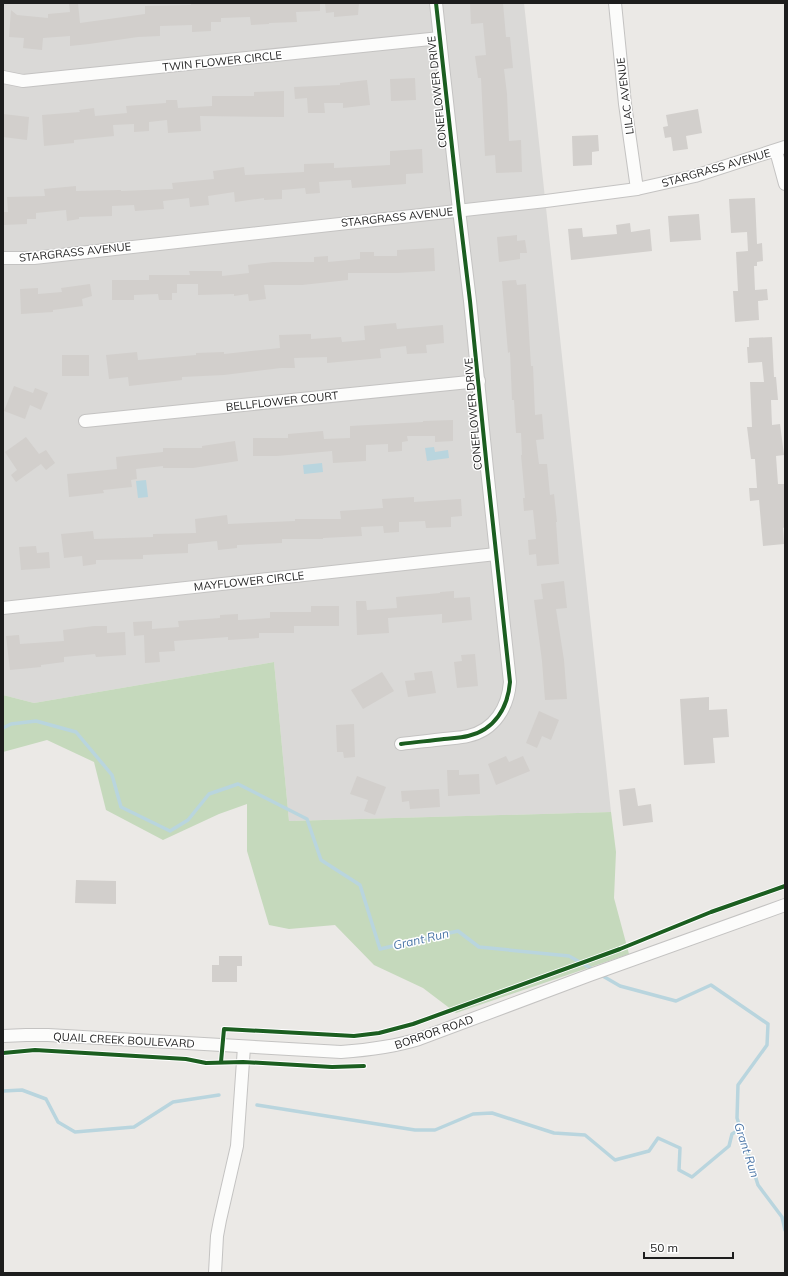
<svg xmlns="http://www.w3.org/2000/svg" width="788" height="1276" font-family="Mulish,sans-serif">
<style>
.residential{fill:#dad9d7}
.forest{fill:#c5d9bc}
.water{fill:#b9d5de}
.lines{fill:none;stroke-linecap:round;stroke-linejoin:round}
.stream{stroke:#b9d5de;stroke-width:3.5}
.building{fill:#d2cfcc}
.minor-casing{stroke:#c4c3c2;stroke-width:14}
.minor{stroke:#fcfcfb;stroke-width:12}
.cycleway-casing{stroke:#fff;stroke-width:6}
.cycleway{stroke:#1b5e20;stroke-width:4}
.labels{text-anchor:middle;dominant-baseline:central;stroke-width:3;stroke-linejoin:round;paint-order:stroke}
.street-label{font-size:11px;fill:#1d1d1d;stroke:#fff}
.water-label{font-size:12px;font-style:italic;fill:#4d77a8;stroke:#fff}
</style>
<rect width="100%" height="100%" fill="#ebe9e6"/>
<path class="residential" d="M3 3H524L611 812 289 821 274 662 34 703 3 695Z"/>
<path class="forest" d="M274 662 289 821 611 812 616 852 614 898 629 954 456 1013 423 988 374 965 335 925 289 929 269 925 247 851V804L219 814 163 840 106 810 94 762 47 740 3 752V695L34 703Z"/>
<g class="water">
<path d="M434 447 435 452 448 450 449 458 427 461 425 448Z"/>
<path d="M322 463 323 472 304 474 303 465Z"/>
<path d="M146 480 148 497 138 498 136 481Z"/>
</g>
<g class="lines">
<g class="stream">
<path d="M3 728 11 724 36 721 76 732 112 775 121 807 170 831 188 820 209 794 238 784 307 819 321 860 360 885 380 949 458 931 479 947 569 956 594 970"/>
<path d="M601 975 620 986 676 1001 711 985 768 1024 767 1045 738 1085 737 1118 758 1185 782 1217 785 1230"/>
<path d="M3 1091 22 1090 46 1099 58 1122 75 1132 134 1127 173 1102 219 1095"/>
<path d="M257 1105 415 1130H435L473 1114 492 1113 554 1133 585 1135 615 1160 649 1151 658 1138 680 1148 679 1170 692 1177 729 1146 732 1134 740 1129"/>
</g>
</g>
<g class="building">
<path d="M78 3 80 23 145 14V6L191 5V3H320V11L296 12 297 22 269 23V24L251 25 250 17 221 18V22H211V31L192 32V25L160 26V36L138 37 89 44 70 46V36L43 38 42 50 23 48 24 38 9 37 11 10 17 15 48 18V14L70 12 69 4Z"/>
<path d="M325 3H359L358 15 334 17V12L326 13Z"/>
<path d="M470 3H503L506 37H510L513 68 504 69 507 94 509 141 521 140 522 172 496 173 495 155 485 156 481 78H478L475 56 486 55 483 23 471 24Z"/>
<path d="M415 78 416 100 391 101 390 79Z"/>
<path d="M367 80 370 105 343 108V103H324L325 113H308L307 98 295 99 294 87 340 85V83Z"/>
<path d="M284 91V117L200 116 201 131 168 133 167 120 149 122V131L134 132V124L113 125 114 136 74 140V143L44 146 42 115 80 112 79 110 94 108 95 116 127 113 126 106 166 103V100H177L178 108 212 106V96H254V92Z"/>
<path d="M698 109 702 133 686 136 688 149 673 151 671 137 665 138 663 127 668 126 666 115Z"/>
<path d="M3 114 29 117 27 140 3 137Z"/>
<path d="M598 135 599 151 592 152V165L573 166 572 136Z"/>
<path d="M422 149 423 173 406 174V184L352 188 351 180 319 182 320 193 306 194 305 188 282 190V199L264 200V198L235 202 234 192 208 196 209 205 190 207 189 198 163 201 164 209 135 211 134 205 112 206V216L79 217V219L67 221 66 210 36 213V219H27V224L3 225V212H8L7 197 45 196 44 189 76 186V191L121 190V191L173 189 172 183 214 179 213 171 244 167 245 175 304 172V164L334 163V168L390 165V151Z"/>
<path d="M755 198 757 244 762 243 763 261 757 262V266H754L755 290 767 289 768 300 758 301 759 320 735 322 733 291H738L736 252 748 251 747 232 731 233 729 199Z"/>
<path d="M699 214 701 240 670 242 668 216Z"/>
<path d="M630 223 631 232 650 229 652 251 571 260 568 229 582 228 583 237 617 234 616 225Z"/>
<path d="M517 235V241L525 240 527 253H520V259L499 262 497 237Z"/>
<path d="M434 248 435 271 397 273H348V280L302 285H264L266 299 249 301 248 294 234 296V294L198 295V284H177V293H172V300H159L158 294 134 295V300H112V280H149V275H190L189 271H222V276L249 273 248 265 273 262H314V257L328 256V262L360 259V252H374V256H397V250Z"/>
<path d="M516 280 517 285 526 284 531 366H533L535 415 542 414 544 439 536 440 539 464H547L550 495 554 494 557 522H556L559 564 537 566 536 554 529 555 528 540 536 539 533 510 524 511 523 498H525L521 455H522L521 433H516L514 400H512L510 352 508 353 502 281Z"/>
<path d="M90 284 92 296 82 299 83 306 53 310V312L21 314 20 289 38 288V294L62 292 61 288Z"/>
<path d="M396 323 397 329 443 325 444 343 426 345 427 353 407 354 406 346 380 349 381 358 327 363V357L294 358 295 368H281L224 375 182 377V380L129 386 128 377 109 379 106 355 137 352 138 360 196 355V353L224 352V354L280 348 279 335 311 334V339L341 337 342 342 365 340 364 326Z"/>
<path d="M772 337 774 377H776L778 400H771L772 425 780 424 784 455 776 456 778 484H785V527L783 528 784 544 763 546 759 500 750 501 749 488H757L755 459H751L747 427H752L750 382H764L762 362 748 363 747 347H749V338Z"/>
<rect x="62" y="355" width="27" height="21"/>
<path d="M14 386 33 393 35 388 48 393 41 410 30 405 25 419 4 411Z"/>
<path d="M453 420V441L435 442V436H407L408 441 402 442V451L388 452V444L366 445V461L333 463 332 451 277 456H253V438H288V434L323 431 324 439 350 438V426L423 422V421Z"/>
<path d="M26 437 39 454 46 450 55 463 46 470 41 464 16 482 11 475 17 470 5 452Z"/>
<path d="M235 441 238 461 193 468H163V466L136 469 137 479 131 480 132 487 103 490 104 493 69 497 67 474 117 469 116 457 163 452V448H202V446Z"/>
<path d="M414 497V502L461 499 462 516 451 517V527L426 528 425 521 399 522V532L384 533 383 526 361 527 362 536 323 538V539H282V543L237 545V548L218 550 217 541 188 544V553L143 555V559L96 560V564L83 566 82 556 64 558 61 534 93 531 94 539 153 537V534L196 533 195 519 227 515 228 524 295 521V519H341L340 511 383 508 382 499Z"/>
<path d="M36 546 37 553 49 552 50 568 21 570 19 547Z"/>
<path d="M564 581 567 608 556 609 564 660 567 699 545 700 542 661 534 600 543 599 541 584Z"/>
<path d="M454 591V598L470 597 472 620 442 623V614L388 618 389 633 357 635 356 601H366L367 610 397 608 396 597 440 593V592Z"/>
<path d="M311 606H339V626H294V633H259V638L228 640V637L174 641 175 651 159 652 160 662 145 663 144 635 134 636 133 622 152 621V629L179 627 178 621 220 618V615L238 614V620L270 618V612H311Z"/>
<path d="M94 626H107V633L125 632 126 655 96 657 95 654 64 657V662L41 665V667L10 670 6 636 19 635 20 644 64 641 63 630Z"/>
<path d="M475 654 478 686 457 688 454 662 462 661 461 655Z"/>
<path d="M432 671 436 693 408 697 405 681 415 680 414 673Z"/>
<path d="M382 672 394 691 363 709 351 690Z"/>
<path d="M709 697V710L727 709 729 737 713 738 715 763 684 765 680 699Z"/>
<path d="M539 711 559 720 551 740 542 736 537 748 526 743Z"/>
<path d="M354 724 355 757 344 758 343 752H337L336 725Z"/>
<path d="M506 756 509 762 523 756 530 771 496 785 488 764Z"/>
<path d="M447 770H459V775L479 774 480 794 448 796Z"/>
<path d="M357 776 386 787 375 815 364 811 368 800 350 794Z"/>
<path d="M635 788 638 806 651 804 653 822 623 826 619 790Z"/>
<path d="M439 789 440 807 410 809 409 801 402 802 401 791Z"/>
<path d="M76 880 116 881V904L75 903Z"/>
<path d="M219 956H242V966H237V982H212V965H219Z"/>
</g>
<g class="lines">
<g class="minor-casing">
<g id="minor">
<path d="M615 3 625 104 637 189"/>
<path d="M3 77 23 81 42 79 440 38"/>
<path d="M776 151 785 184"/>
<path d="M3 258H34L546 201 637 189 695 176 785 147"/>
<path d="M85 421 479 381"/>
<path d="M3 608 496 554"/>
<path d="M401 744C415 742 429 741 444 739 452 738 460 738 468 736 495 730 508 707 510 682L487 469 470 301 459 210 436 3"/>
<path d="M3 1036 26 1035H48L341 1052C368 1050 393 1047 419 1039L590 975 785 905"/>
<path d="M215 1273 217 1236 220 1220 237 1146 244 1047"/>
</g>
</g>
<use href="#minor" class="minor"/>
<g class="cycleway-casing">
<g id="cycleway">
<path d="M401 744C415 742 429 741 444 739 452 738 460 738 468 736 495 730 508 707 510 682L487 469 470 301 459 210 436 3"/>
<path d="M3 1053 35 1050 186 1059 206 1063 243 1062 332 1067 364 1066"/>
<path d="M221 1062 224 1029 354 1036 379 1033 413 1024 460 1007 620 949 711 912 785 886"/>
</g>
</g>
<use href="#cycleway" class="cycleway"/>
</g>
<g class="labels">
<g class="street-label">
<text transform="translate(222 61) rotate(-6)">TWIN FLOWER CIRCLE</text>
<text transform="translate(437 92) rotate(-96)">CONEFLOWER DRIVE</text>
<text transform="translate(625 96) rotate(-97)">LILAC AVENUE</text>
<text transform="translate(716 168) rotate(-16)">STARGRASS AVENUE</text>
<text transform="translate(397 217) rotate(-6)">STARGRASS AVENUE</text>
<text transform="translate(75 252) rotate(-6)">STARGRASS AVENUE</text>
<text transform="translate(282 401) rotate(-6)">BELLFLOWER COURT</text>
<text transform="translate(473 414) rotate(-95)">CONEFLOWER DRIVE</text>
<text transform="translate(249 581) rotate(-6)">MAYFLOWER CIRCLE</text>
<text transform="translate(434 1032) rotate(-19)">BORROR ROAD</text>
<text transform="translate(124 1040) rotate(3)">QUAIL CREEK BOULEVARD</text>
</g>
<g class="water-label">
<text transform="translate(421 939) rotate(-13)">Grant Run</text>
<text transform="translate(747 1150) rotate(72)">Grant Run</text>
</g>
</g>
<rect width="788" height="1276" fill="none" stroke="#1d1d1d" stroke-width="8"/>
<path d="M644 1252v6h89v-6" fill="none" stroke="#1d1d1d" stroke-width="2"/>
<text x="650" y="1252" font-size="12" fill="#1d1d1d" stroke="#ffffff" stroke-width="3" paint-order="stroke">50 m</text>
</svg>
